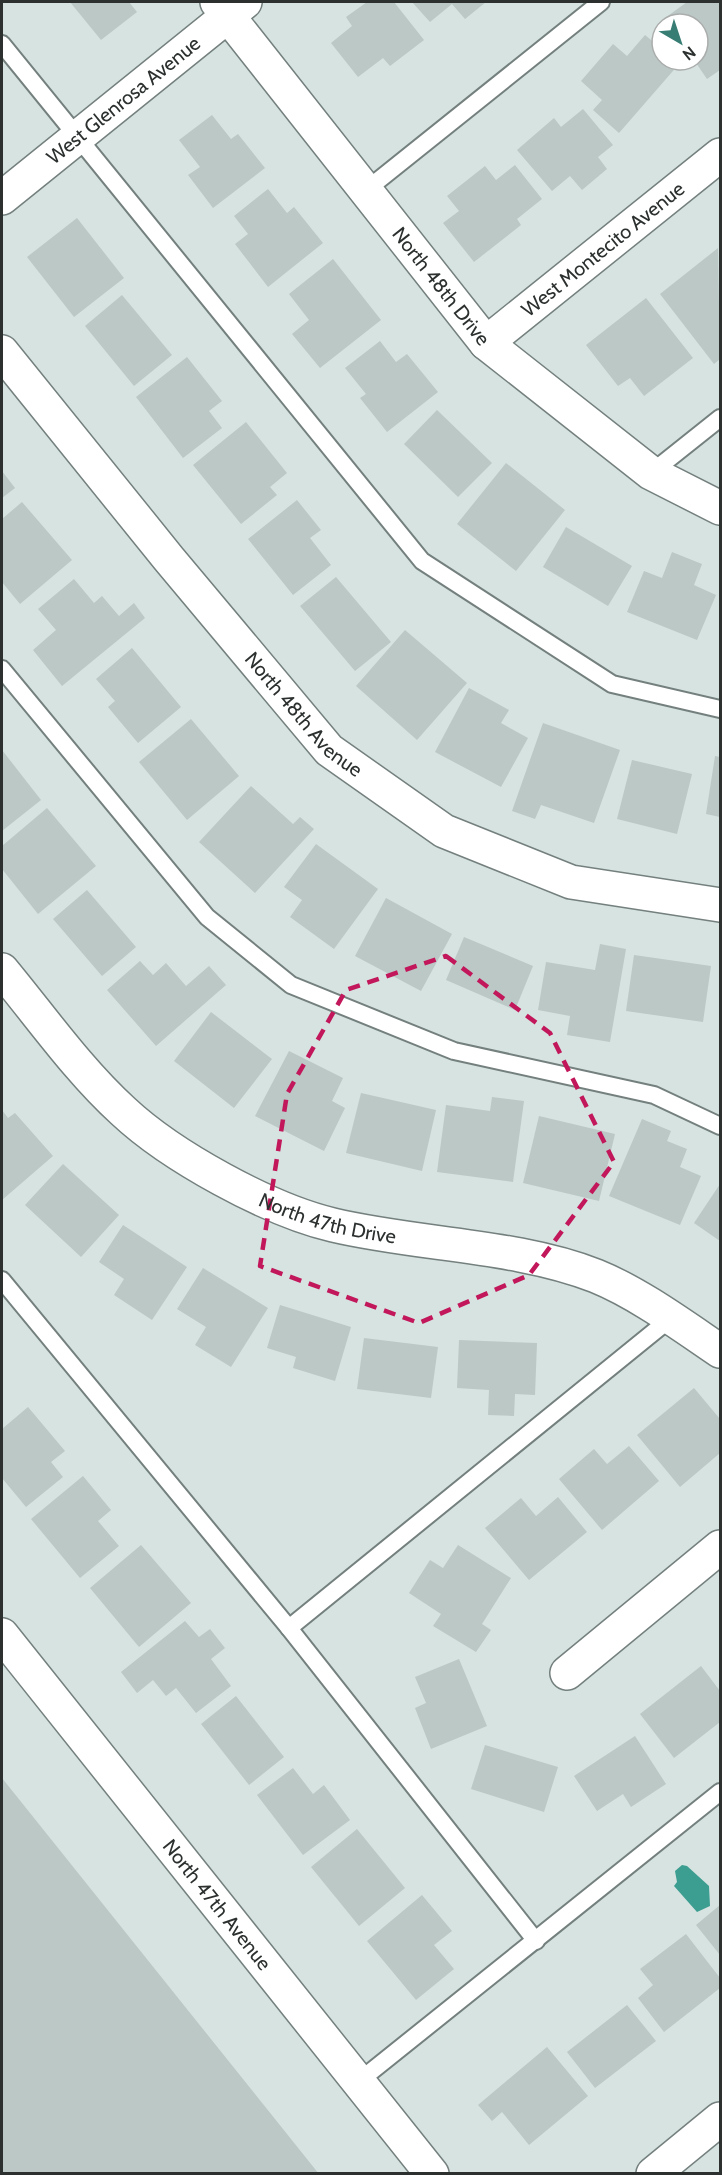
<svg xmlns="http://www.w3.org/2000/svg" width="722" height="2175" font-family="Cabin,sans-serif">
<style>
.water{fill:#3c9d91}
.building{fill:#bbc8c6}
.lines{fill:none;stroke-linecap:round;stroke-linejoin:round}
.service-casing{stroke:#74807e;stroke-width:20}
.minor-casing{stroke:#74807e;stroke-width:36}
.tertiary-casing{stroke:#74807e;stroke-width:36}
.service{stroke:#fff;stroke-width:16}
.minor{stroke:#fff;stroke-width:33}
.tertiary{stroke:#fff;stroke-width:33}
.marked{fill:none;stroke:#c2185b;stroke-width:4.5;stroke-dasharray:12 8;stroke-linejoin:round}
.labels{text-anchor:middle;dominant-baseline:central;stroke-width:6;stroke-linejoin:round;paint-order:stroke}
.street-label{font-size:20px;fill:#2c3130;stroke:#fff}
</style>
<rect width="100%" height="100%" fill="#d6e3e0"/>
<path class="water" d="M682 1865 687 1866 709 1886 710 1906 697 1912 674 1886 677 1882 675 1871Z"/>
<g class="building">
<path d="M70 2H129L137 12 101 40Z"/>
<path d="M367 2H394L424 40 390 66 383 58 358 77 331 43 352 26 346 17Z"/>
<path d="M412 2H486L465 19 452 4 430 22Z"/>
<path d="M687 2H720V70L707 79 694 60H698V24H669L665 18Z"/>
<path d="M645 35 662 49V60H674L679 64 619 133 593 110 602 100 581 81 613 44 627 56Z"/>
<path d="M583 109 613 145 598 157 607 169 582 190 570 176 552 191 517 150 554 118 561 127Z"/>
<path d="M212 115 231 139 238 134 265 168 213 208 188 175 200 167 179 140Z"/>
<path d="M515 165 542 199 517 219 521 225 474 262 443 223 459 211 447 196 485 166 496 180Z"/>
<path d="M268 189 287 213 294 207 323 243 268 287 235 244 248 234 234 216Z"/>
<path d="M77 218 124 278 74 317 27 257Z"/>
<path d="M718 248 720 359 714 364 660 294Z"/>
<path d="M333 259 381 320 320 368 292 334 309 320 289 294Z"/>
<path d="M122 295 172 355 134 386 85 326Z"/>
<path d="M646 298 693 358 644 396 630 378 618 386 586 345Z"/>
<path d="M380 341 396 362 407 354 438 392 387 432 360 398 366 394 345 368Z"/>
<path d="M187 357 222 401 209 411 222 428 183 458 136 397Z"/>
<path d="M437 410 492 463 458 497 404 444Z"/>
<path d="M246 422 287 473 270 487 277 495 241 524 193 465Z"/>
<path d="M506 463 565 510 516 571 457 524Z"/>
<path d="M2 471 15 488 2 498Z"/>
<path d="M297 500 321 530 310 538 331 565 293 595 248 539Z"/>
<path d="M22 502 72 560 20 604 2 582V519Z"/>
<path d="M566 527 632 566 608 606 543 567Z"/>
<path d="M672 552 702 564 694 585 716 595 697 640 627 612 644 571 662 578Z"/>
<path d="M336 577 391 642 355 671 300 606Z"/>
<path d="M74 579 94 603 102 596 119 616 134 603 145 618 62 686 33 650 56 630 38 609Z"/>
<path d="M405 630 467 683 417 740 356 686Z"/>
<path d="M132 648 181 707 138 743 108 707 115 701 96 679Z"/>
<path d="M469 688 509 710 501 723 528 738 501 787 435 752Z"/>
<path d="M191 719 239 776 187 820 139 762Z"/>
<path d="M543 723 620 750 594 823 541 805 535 819 512 811Z"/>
<path d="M2 750 41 800 2 831Z"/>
<path d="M715 756 720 757V817L706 814Z"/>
<path d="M632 760 692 774 677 834 617 819Z"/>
<path d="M251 786 293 824 300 817 314 829 255 893 199 842Z"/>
<path d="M47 808 96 866 38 914 2 869V846Z"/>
<path d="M316 844 378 889 334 949 290 917 302 900 284 887Z"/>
<path d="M87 890 136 947 102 976 53 919Z"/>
<path d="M386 898 452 934 421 991 355 956Z"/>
<path d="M464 937 533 966 515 1010 446 980Z"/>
<path d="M600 944 626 949 610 1042 567 1035 570 1016 538 1010 546 962 595 970Z"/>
<path d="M634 955 711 966 703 1022 626 1011Z"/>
<path d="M140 961 153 975 166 963 186 986 209 966 226 985 156 1046 107 990Z"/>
<path d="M211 1012 272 1059 234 1108 174 1061Z"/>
<path d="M289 1051 343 1078 332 1101 345 1108 324 1151 255 1116Z"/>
<path d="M361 1093 436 1110 422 1171 346 1153Z"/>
<path d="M492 1097 524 1101 513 1182 437 1172 446 1105 490 1111Z"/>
<path d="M2 1110 8 1118 15 1113 53 1156 2 1200Z"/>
<path d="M539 1116 615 1134 599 1201 523 1183Z"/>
<path d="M642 1119 671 1131 667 1141 687 1149 680 1167 701 1176 680 1225 609 1196Z"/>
<path d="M63 1164 119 1215 81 1257 25 1205Z"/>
<path d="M720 1184V1241L694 1223Z"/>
<path d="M123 1225 187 1267 152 1320 114 1295 124 1279 99 1262Z"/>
<path d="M203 1268 268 1308 231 1367 195 1345 206 1327 177 1309Z"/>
<path d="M280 1305 351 1327 335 1381 293 1368 296 1357 267 1348Z"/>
<path d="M364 1338 438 1347 431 1398 357 1389Z"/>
<path d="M459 1340 537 1343 535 1395 515 1394 514 1416 488 1415 489 1390 457 1388Z"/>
<path d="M694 1388 720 1419V1453L680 1487 637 1435Z"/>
<path d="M28 1407 65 1451 51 1462 63 1477 26 1507 2 1478V1429Z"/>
<path d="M629 1446 659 1481 602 1530 559 1479 594 1449 607 1464Z"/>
<path d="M83 1476 111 1510 98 1521 119 1546 80 1578 31 1519Z"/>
<path d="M558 1497 587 1532 529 1580 485 1528 521 1498 536 1516Z"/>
<path d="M141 1545 191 1603 139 1647 90 1588Z"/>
<path d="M458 1545 511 1578 482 1624 491 1630 476 1652 433 1626 441 1614 409 1593 430 1560 443 1568Z"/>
<path d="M185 1621 199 1637 210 1629 225 1648 211 1659 231 1686 196 1713 176 1688 166 1696 153 1680 137 1693 121 1672Z"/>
<path d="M459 1659 487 1726 431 1749 415 1708 426 1703 415 1677Z"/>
<path d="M701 1666 720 1691V1722L674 1758 640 1714Z"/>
<path d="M236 1696 284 1757 249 1785 201 1724Z"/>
<path d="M635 1736 666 1784 631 1807 623 1794 597 1811 574 1776Z"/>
<path d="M485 1745 558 1767 544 1812 471 1789Z"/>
<path d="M293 1768 313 1794 324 1785 350 1820 303 1855 257 1795Z"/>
<path d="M2 1778 319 2174H2Z"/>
<path d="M357 1829 405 1888 359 1926 311 1867Z"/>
<path d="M422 1895 452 1931 434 1945 454 1969 416 2000 367 1941Z"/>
<path d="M720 1905V1955L696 1925Z"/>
<path d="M686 1934 720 1978V1988L664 2032 638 1998 653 1985 640 1969Z"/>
<path d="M627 2005 656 2041 595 2088 567 2052Z"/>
<path d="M547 2047 588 2096 529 2145 502 2112 492 2121 478 2105Z"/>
</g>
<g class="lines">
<g class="service-casing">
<g id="service">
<path d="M2 44 422 561 612 684 720 709"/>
<path d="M365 191 601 2"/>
<path d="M651 473 720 418"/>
<path d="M2 669 207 917 291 985 454 1051 654 1095 720 1126"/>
<path d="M2 1280 289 1628 536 1941"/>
<path d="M289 1628 671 1318"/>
<path d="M358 2082 720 1792"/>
</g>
</g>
<g class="minor-casing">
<g id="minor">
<path id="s1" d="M217 2 486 343 651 473 720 508"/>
<path id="s2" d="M2 198 245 2"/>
<path id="s3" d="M486 343 720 155"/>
<path id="s4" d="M2 352 169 559 329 750 444 831 571 882 720 905"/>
<path id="s5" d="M2 970C41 1017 78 1070 123 1111 171 1156 269 1210 333 1225 417 1245 518 1245 596 1276 638 1293 683 1326 720 1351"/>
<path d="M567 1673 720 1547"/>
</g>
</g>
<g class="tertiary-casing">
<g id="tertiary">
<path id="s6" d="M2 1635 432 2174"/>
<path d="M653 2174 720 2119"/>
</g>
</g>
<use href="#service" class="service"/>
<use href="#minor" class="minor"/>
<use href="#tertiary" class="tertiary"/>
</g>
<path class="marked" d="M446 956 550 1033 614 1162 529 1275 419 1323 260 1266 287 1094 346 990Z"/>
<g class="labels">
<g class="street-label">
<text stroke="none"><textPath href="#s2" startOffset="156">West Glenrosa Avenue</textPath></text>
<text stroke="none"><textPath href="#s3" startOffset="150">West Montecito Avenue</textPath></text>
<text stroke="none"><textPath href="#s1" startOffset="362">North 48th Drive</textPath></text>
<text stroke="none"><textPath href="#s4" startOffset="472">North 48th Avenue</textPath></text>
<text stroke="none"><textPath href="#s5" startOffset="420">North 47th Drive</textPath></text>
<text stroke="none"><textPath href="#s6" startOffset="345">North 47th Avenue</textPath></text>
</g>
</g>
<rect width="722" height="2175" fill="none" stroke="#2c3130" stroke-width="6"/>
<g transform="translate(680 42) rotate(141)"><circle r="28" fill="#ffffff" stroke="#abadac" stroke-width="1.5"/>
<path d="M0-4.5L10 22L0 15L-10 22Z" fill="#377d74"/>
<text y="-9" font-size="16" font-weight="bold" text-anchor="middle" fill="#2c3130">N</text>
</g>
</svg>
